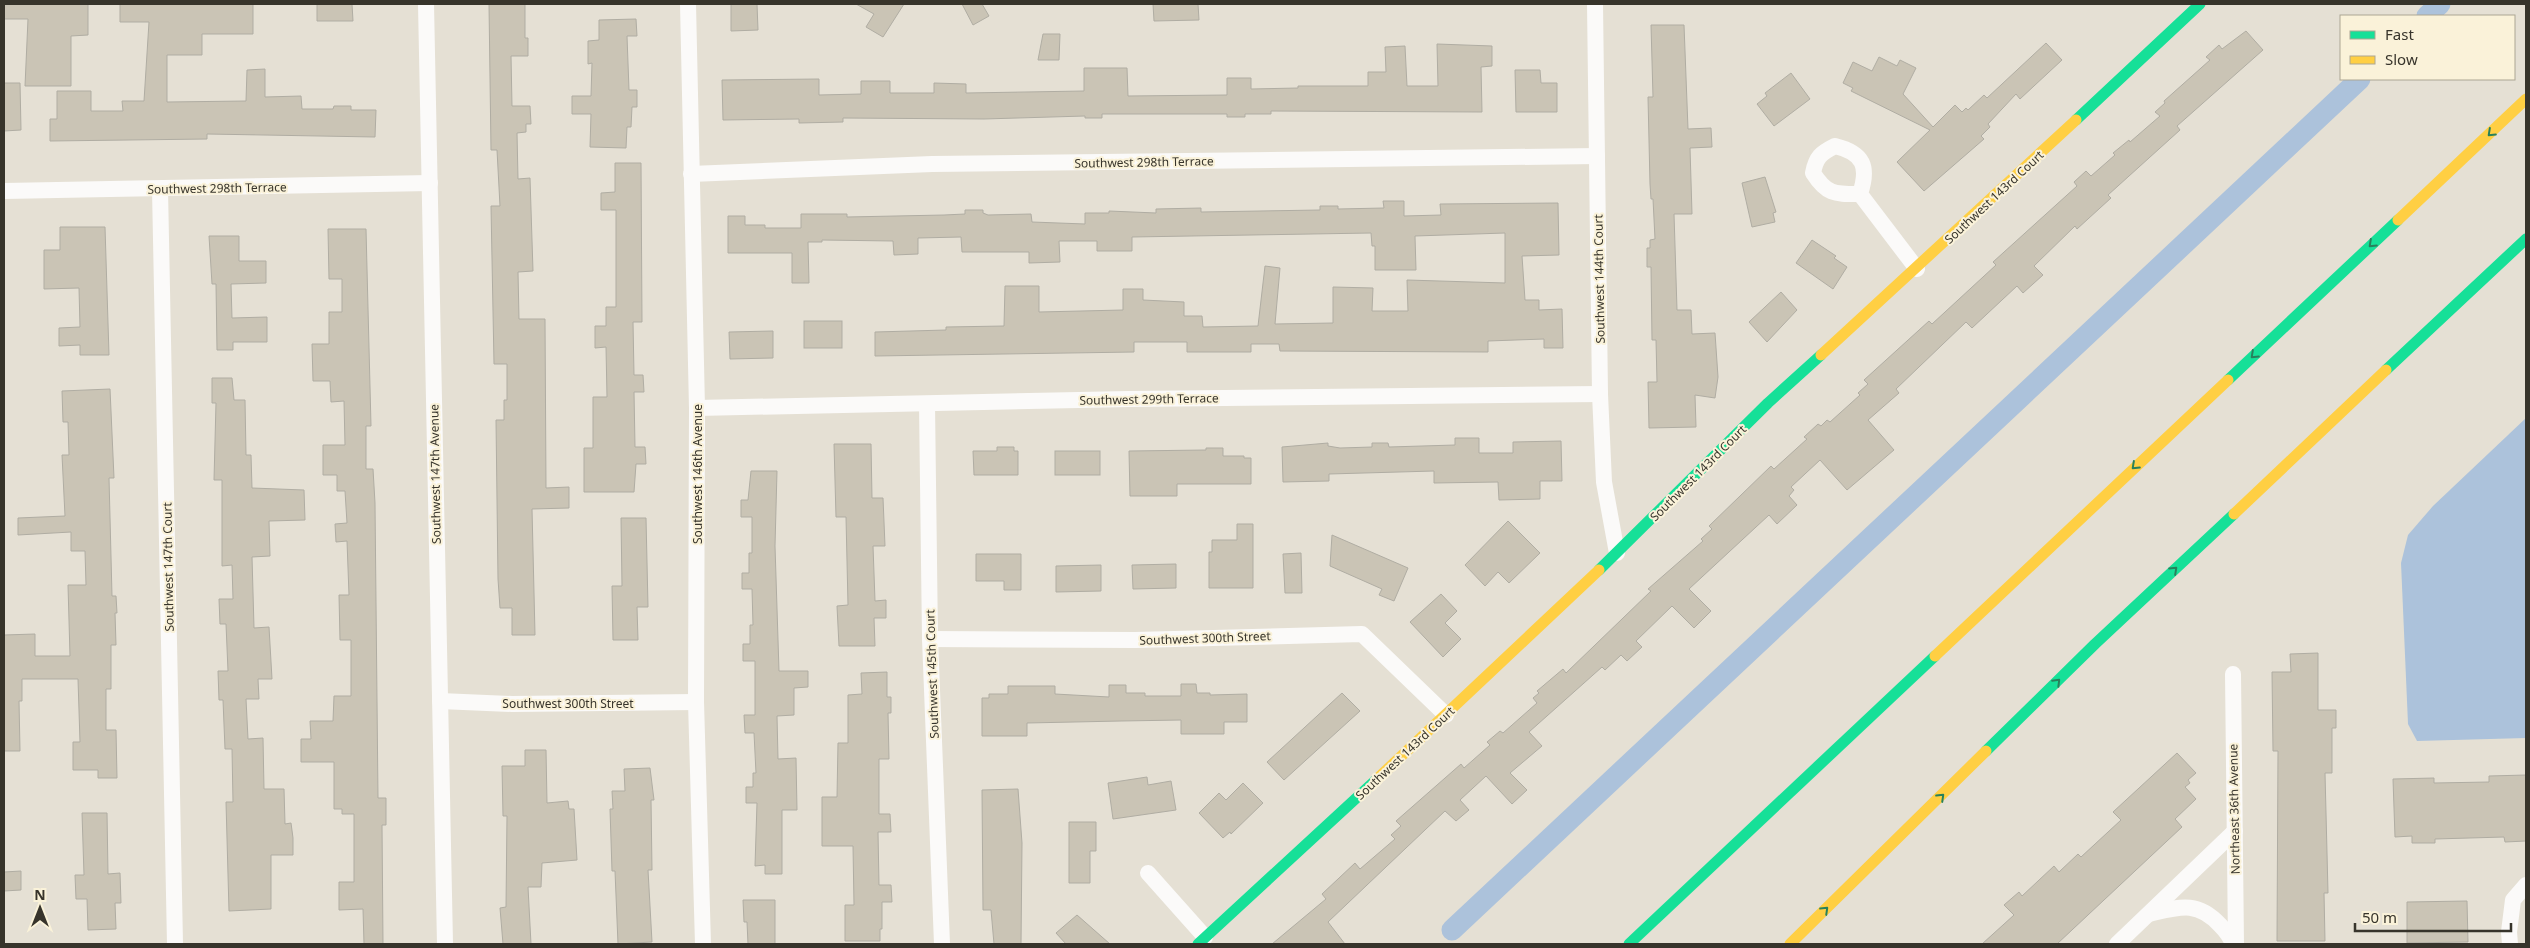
<svg xmlns="http://www.w3.org/2000/svg" width="2530" height="948" font-family="'Noto Sans',sans-serif">
<style>
.water{fill:#acc2db}
.lines{fill:none;stroke-linecap:round;stroke-linejoin:round}
.canal{stroke:#acc2db;stroke-width:21}
.building{fill:#cac4b5;stroke:#b0ada3}
.street{stroke:#fbfaf9;stroke-width:16}
.fast{stroke:#16e098;stroke-width:11}
.slow{stroke:#ffcf43;stroke-width:11}
.oneway{stroke:#28815c}
.labels{text-anchor:middle;dominant-baseline:central;stroke-width:4;stroke-linejoin:round;paint-order:stroke}
.street-label{font-size:12px;fill:#37342b;stroke:#faf2d9}
</style>
<rect width="100%" height="100%" fill="#e5e0d4"/>
<path class="water" d="M2526 418V738L2417 741 2408 724 2401 563 2408 535 2433 506Z"/>
<g class="lines">
<g class="canal">
<path d="M2427 16 2440 4"/>
<path d="M1452 930 2360 79"/>
</g>
</g>
<g class="building">
<path d="M4 4H88V35L71 36V86H25L28 19H4Z"/>
<path d="M120 4H253V34H202V55H167V102L246 101 247 70 265 69V97L301 96 302 109H333L334 106H351V110H376L375 137 207 134V139L50 141V119H57V91H91V111H123L122 101H144L149 22H120Z"/>
<path d="M317 4H352L353 21H317Z"/>
<path d="M489 4H525V38H528V56H511L512 106H530L531 124H526V132L517 133 518 179 530 178 533 271 518 272 519 319H545L546 488 569 487V508L532 509 535 635H512V608H500L498 579 496 420H504V400H507V364H494L491 206H500L497 150H491Z"/>
<path d="M731 4H757L758 30 731 31Z"/>
<path d="M856 4H904L883 37 866 27 874 14Z"/>
<path d="M962 4H982L989 16 973 25Z"/>
<path d="M1153 4H1198L1199 20 1154 21Z"/>
<path d="M636 19 637 36H627L629 90H637V107H632L631 127H627L626 148 590 147 591 114H572V96H591L592 63 588 64V41L599 40V20Z"/>
<path d="M1651 25H1684L1688 129 1711 128 1712 147 1690 148 1692 214H1674L1677 310H1691L1692 334 1715 333 1718 377 1715 398 1695 395 1696 427 1649 428 1648 382H1657L1656 340H1652L1651 267H1647V248H1650V240L1655 239 1653 199H1651L1650 184 1648 97H1653Z"/>
<path d="M2246 31 2263 50 2177 126 2180 130 2108 195 2111 198 2077 229 2075 226 2034 266 2043 275 2023 293 2017 286 1972 328 1966 322 1896 389 1899 393 1868 420 1894 450 1847 490 1820 460 1791 487 1794 490 1789 496 1797 505 1777 524 1769 515 1689 589 1711 611 1694 628 1672 606 1636 641 1642 647 1627 661 1621 655 1605 670 1602 667 1529 732 1542 746 1510 773 1527 790 1512 804 1486 776 1460 800 1469 810 1456 821 1445 811 1328 922 1345 944H1272L1326 899 1322 894 1355 863 1360 869 1395 839 1391 835 1401 826 1396 821 1461 764 1464 768 1490 745 1487 742 1500 731 1503 733 1537 703 1533 698 1539 693 1537 691 1563 669 1566 673 1651 591 1648 589 1703 541 1701 539 1712 529 1709 526 1771 466 1774 469 1807 439 1804 437 1818 424 1821 426 1827 420 1830 422 1860 395 1858 393 1868 384 1864 380 1929 321 1932 324 1996 265 1993 262 2077 186 2074 182 2086 171 2091 176 2115 155 2113 153 2129 140 2130 142 2160 116 2155 112 2165 103 2164 101 2210 60 2206 57 2219 45 2222 49Z"/>
<path d="M1043 34H1060L1059 60H1038Z"/>
<path d="M2046 43 2062 60 2020 99 2016 94 1988 124 1990 127 1981 136 1984 139 1924 191 1897 162 1930 130 1851 91 1853 88 1843 83 1853 62 1872 71 1879 57 1897 66 1900 60 1916 68 1903 94 1933 127 1955 105 1962 112 1966 108 1968 110 1984 95 1987 98Z"/>
<path d="M1437 44 1492 46V66L1481 67 1482 112 1271 111V114H1245V117H1227V114H1102V118H1085V116L984 119 843 118V122L799 123V119L723 120 722 80 819 79V95L861 94V81H890V93H934V83L966 84V93L1084 91V68H1127L1128 96 1227 95V78H1251V89L1298 88V86H1368V72H1386L1385 47 1405 46 1407 86H1438Z"/>
<path d="M1515 70H1540L1541 83H1557V112H1516Z"/>
<path d="M1791 73 1810 99 1774 126 1757 104 1767 96 1765 93Z"/>
<path d="M4 83H20L21 130 4 131Z"/>
<path d="M615 163H641L642 322H633L634 375H643L644 392H634L635 447H645L646 464H636L634 492H584V448H593V397H607L606 347 595 348V326H606V307H616V210H601V193L615 192Z"/>
<path d="M1765 177 1776 212 1773 213 1775 222 1752 227 1742 183Z"/>
<path d="M1383 201H1404V216L1441 215 1440 204 1558 203 1559 255 1522 256 1525 300H1539V310L1562 309 1563 348H1544V339L1488 341V352L1280 351 1279 344H1251V352H1187V342H1134V352L875 356V332L946 330V327L1004 326 1005 286H1039V312L1123 310V289H1143V300L1184 302V316H1202L1203 327 1258 326 1265 266 1280 268 1275 324 1333 323V287L1373 288 1372 311H1408L1407 280 1505 283V233L1415 236 1416 270H1375V246H1372L1371 233 1132 237V251H1097V241H1059L1060 262 1029 263V252H962L961 237 918 238V254L894 255 893 241 822 240V242H808L809 283H792V253H728V216H745V225H765V228H801V214H847V217L944 215 965 214V210H983V213L988 215 1031 214 1032 222 1085 224V213H1109V211L1156 213V209L1201 208V212L1320 210V206H1338V209L1384 208Z"/>
<path d="M60 227H105L109 355H80V345L59 346V328L80 327 79 288 44 289V250H60Z"/>
<path d="M328 229H366L371 426H366V469H373L375 503 378 798H386V825H382L383 944H364L363 909 339 910V882H354V814H342V809H334V762H301V739H311L310 721H333L334 696H351V640H340L339 595H349L347 541 336 542 335 524 347 523 345 491H337V475H323V445H345L344 401 331 402 330 381H313L312 344H329V312H342V279H329Z"/>
<path d="M209 236H239V261H266V283L231 284 232 318 267 317V342H233V350H217L216 284H212Z"/>
<path d="M1812 240 1836 256 1834 258 1847 267 1833 289 1796 263Z"/>
<path d="M1781 292 1797 310 1767 342 1749 322Z"/>
<rect x="804" y="321" width="38" height="27"/>
<path d="M773 331V358L730 359 729 332Z"/>
<path d="M212 378H232L234 400H245L246 455H251L252 488 304 490 305 520 269 521 270 556 252 557 254 628 269 627 272 679H258L259 699H246L248 739 263 738 264 789H284L285 824 291 823 293 838V855H271V909L229 911 226 802H233L232 749H225L223 700H219L218 671H228L226 624H220L219 599H233L232 565 222 566V480H214L216 403H212Z"/>
<path d="M110 389 114 478H109L112 596H116L117 613H115L116 645H111V689H106V730H116L117 778H98V770H73V742H80L78 679H22V701H19L20 751H4V635L35 634V656H70L68 585H86L85 551H71V532L18 535V518L65 516 62 455H69L68 422H63L62 391Z"/>
<path d="M1455 438H1479V453H1513V442L1561 441 1562 481H1540V499L1499 500 1498 482 1434 483V471L1329 474V481L1283 482 1282 447 1328 443V446L1340 448 1372 447V443H1388L1389 447 1455 445Z"/>
<path d="M834 444H871L872 498H883L885 546H873L875 601 886 600V618H874L875 646H839L837 606 848 605 846 517H836Z"/>
<path d="M997 447H1014V451H1018V475H974L973 451H997Z"/>
<path d="M1206 448H1223V456H1244V458H1251V484H1177V496H1130L1129 451 1206 450Z"/>
<rect x="1055" y="451" width="45" height="24"/>
<path d="M751 471H777L775 546 779 671H808V687L794 688V715L777 716 778 759 796 758 797 810H782V874H765V865L755 866 757 803H746V787H753V773H756L754 733H745L744 715H755V661H743V644H750V625H753L752 589H742V573H749V553H752V517H741V500H748Z"/>
<path d="M621 518H646L648 607H637L638 640H613L612 586H622Z"/>
<path d="M1508 521 1540 553 1509 583 1498 572 1485 586 1465 565Z"/>
<path d="M1237 524H1253V588H1209V552H1212V540H1237Z"/>
<path d="M1332 535 1408 568 1394 601 1379 595 1382 589 1330 566Z"/>
<path d="M1301 553 1302 593H1285L1283 554Z"/>
<path d="M976 554H1021V590H1004V581H976Z"/>
<path d="M1176 564V588L1133 589 1132 565Z"/>
<path d="M1101 565V591L1056 592V566Z"/>
<path d="M1441 594 1457 611 1445 623 1461 639 1443 657 1410 622Z"/>
<path d="M2318 653V710H2336V728H2332V773H2325L2328 893H2324L2325 941H2277L2278 751H2273L2272 672H2291L2290 654Z"/>
<path d="M887 672V697H891V713H888L889 759H879V814H890L891 832H878L879 885H891L892 902H882V929H880V941H845V905H854L853 846H822V797H837L838 743H848V695L862 694 861 673Z"/>
<path d="M1181 684H1196L1197 693H1210V695L1247 694V722H1224V734H1181V720L1121 721 1027 723V736H982V698H989V694H1008V686H1055V694L1109 697V685H1126V693H1145V696H1181Z"/>
<path d="M1342 693 1360 711 1284 780 1267 762Z"/>
<path d="M525 750H546L547 803 568 801 569 809H574L577 860 542 863 541 887H528L531 944H503L500 908 506 907 507 816H503L502 766H525Z"/>
<path d="M2177 753 2196 773 2188 780 2190 783 2185 787 2196 799 2175 819 2182 827 2057 944H1982L2014 915 2004 905 2019 892 2022 896 2054 866 2059 872 2078 854 2081 857 2121 820 2113 812Z"/>
<path d="M650 768 654 800H651L652 870H648L652 942 618 944 615 871H612L610 809H613L612 791H625L624 769Z"/>
<path d="M2526 775V841L2505 842 2504 837 2435 839V843H2412V836L2395 837 2393 779 2434 778V783L2489 782V776Z"/>
<path d="M1147 777 1148 785 1171 781 1176 810 1113 819 1108 783Z"/>
<path d="M1243 783 1263 803 1231 834 1230 832 1223 838 1199 813 1219 793 1226 800Z"/>
<path d="M1018 789 1022 843 1021 944H994L991 910H983L982 790Z"/>
<path d="M82 813H107L108 874 120 873 121 903H115L116 929 88 930 87 899H76L75 875H84Z"/>
<path d="M1069 822H1096V851H1090V883H1069Z"/>
<path d="M21 871V890L4 891V872Z"/>
<path d="M743 900H775V944H748L747 922H744Z"/>
<path d="M2467 901 2468 942 2407 943V902Z"/>
<path d="M1077 915 1110 944H1066L1056 933Z"/>
</g>
<g class="lines">
<g class="street">
<path d="M426 4 445 944"/>
<path d="M688 4 697 408 696 702 703 944"/>
<path d="M1595 4 1600 394 1604 482 1617 553"/>
<path d="M691 174 932 164 1597 156"/>
<path d="M160 189 175 944"/>
<path d="M4 191 430 183"/>
<path d="M1860 194C1835 194 1827 195 1813 173 1816 157 1821 153 1835 146 1864 153 1869 167 1860 194L1917 269"/>
<path d="M927 404 930 639 942 944"/>
<path d="M697 408 1129 399 1600 394"/>
<path d="M930 639 1135 640 1362 634 1446 715"/>
<path d="M2233 674 2236 944"/>
<path d="M440 701 512 704 696 702"/>
<path d="M1148 873 1205 937"/>
<path d="M2149 914C2179 907 2197 900 2220 925 2226 931 2230 936 2233 944"/>
<path d="M2117 944 2235 831"/>
<path d="M2510 944 2509 932 2513 900 2526 885"/>
</g>
<g class="fast">
<path d="M2076 120 2200 4"/>
<path d="M2386 370 2526 239"/>
<path d="M2228 380 2398 220"/>
<path d="M1599 570 1768 403 1821 355"/>
<path d="M1986 751 2095 644 2234 514"/>
<path d="M1198 944 1377 779"/>
<path d="M1629 944 1935 656"/>
</g>
<g class="slow">
<path d="M2398 220 2526 99"/>
<path d="M1821 355 2076 120"/>
<path d="M2234 514 2386 370"/>
<path d="M1935 656 2228 380"/>
<path d="M1377 779 1599 570"/>
<path d="M1790 944 1986 751"/>
</g>
</g>
<defs><path id="oneway-chevron" d="M-2-3.5L2.5 0L-2 3.5" fill="none" stroke-width="1.6" stroke-linecap="round" stroke-linejoin="round" transform="scale(1.25)"/></defs>
<g class="oneway">
<use href="#oneway-chevron" transform="translate(2491 133) rotate(137)"/>
<use href="#oneway-chevron" transform="translate(2372 244) rotate(137)"/>
<use href="#oneway-chevron" transform="translate(2254 355) rotate(137)"/>
<use href="#oneway-chevron" transform="translate(2135 466) rotate(137)"/>
<use href="#oneway-chevron" transform="translate(2174 570) rotate(-43)"/>
<use href="#oneway-chevron" transform="translate(2057 682) rotate(-45)"/>
<use href="#oneway-chevron" transform="translate(1941 797) rotate(-44)"/>
<use href="#oneway-chevron" transform="translate(1825 910) rotate(-44)"/>
</g>
<g class="labels">
<g class="street-label">
<text transform="translate(1144 162) rotate(-1)">Southwest 298th Terrace</text>
<text transform="translate(217 188) rotate(-1)">Southwest 298th Terrace</text>
<text transform="translate(1994 197) rotate(-43)">Southwest 143rd Court</text>
<text transform="translate(1599 279) rotate(-91)">Southwest 144th Court</text>
<text transform="translate(1149 399) rotate(-1)">Southwest 299th Terrace</text>
<text transform="translate(1698 473) rotate(-45)">Southwest 143rd Court</text>
<text transform="translate(435 474) rotate(-91)">Southwest 147th Avenue</text>
<text transform="translate(697 474) rotate(-90)">Southwest 146th Avenue</text>
<text transform="translate(168 567) rotate(-91)">Southwest 147th Court</text>
<text transform="translate(1205 638) rotate(-2)">Southwest 300th Street</text>
<text transform="translate(932 674) rotate(-92)">Southwest 145th Court</text>
<text x="568" y="703">Southwest 300th Street</text>
<text transform="translate(1405 753) rotate(-43)">Southwest 143rd Court</text>
<text transform="translate(2234 809) rotate(-91)">Northeast 36th Avenue</text>
</g>
</g>
<rect width="2530" height="948" fill="none" stroke="#37342b" stroke-width="10"/>
<rect x="2340" y="15" width="175" height="65" fill="#faf2d9" stroke="#aca693"/>
<rect x="2350" y="31" width="25" height="8" fill="#16e098" stroke="#aca693"/>
<text x="2385" y="40" font-size="15" fill="#37342b">Fast</text>
<rect x="2350" y="56" width="25" height="8" fill="#ffcf43" stroke="#aca693"/>
<text x="2385" y="65" font-size="15" fill="#37342b">Slow</text>
<g transform="translate(40 908)" stroke="#faf2d9" stroke-width="4" paint-order="stroke">
<path d="M0-4L9 19L0 12L-9 19Z" fill="#37342b"/>
<text y="-8" font-size="14" font-weight="bold" text-anchor="middle" fill="#37342b">N</text>
</g>
<path d="M2355 923v8h156v-8" fill="none" stroke="#37342b" stroke-width="2.5"/>
<text x="2362" y="923" font-size="15" fill="#37342b" stroke="#faf2d9" stroke-width="4" paint-order="stroke">50 m</text>
</svg>
